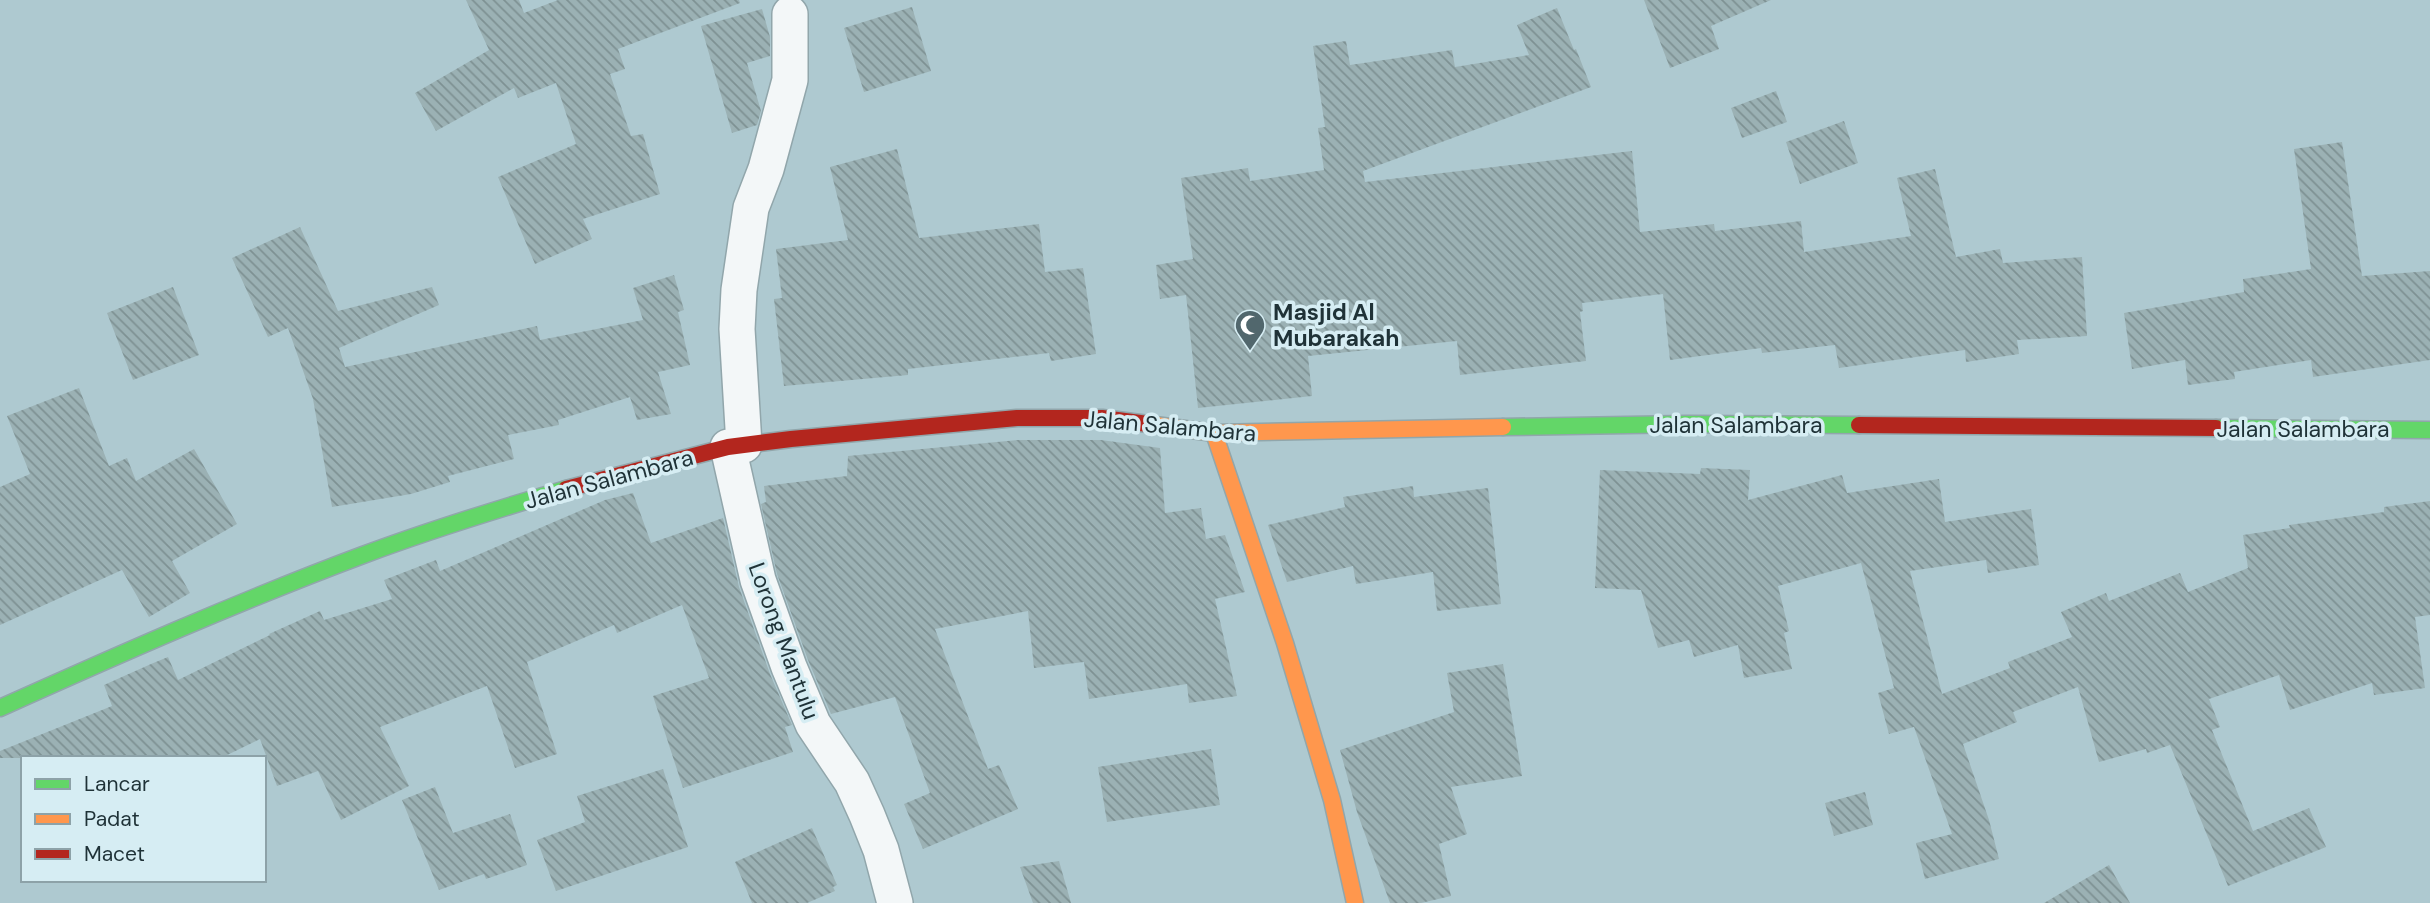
<svg xmlns="http://www.w3.org/2000/svg" width="2430" height="903" font-family="'DM Sans',sans-serif">
<style>
.building{fill:url(#building-back-hatch)}
.lines{fill:none;stroke-linecap:round;stroke-linejoin:round}
.street-casing{stroke:#91a6ab;stroke-width:38}
.fast-casing{stroke:#91a6ab;stroke-width:19}
.slow-casing{stroke:#91a6ab;stroke-width:19}
.jam-casing{stroke:#91a6ab;stroke-width:19}
.street{stroke:#f3f7f8;stroke-width:35}
.fast{stroke:#63d668;stroke-width:16}
.slow{stroke:#ff974d;stroke-width:16}
.jam{stroke:#b3261e;stroke-width:16}
.labels{text-anchor:middle;dominant-baseline:central;stroke-width:7;stroke-linejoin:round;paint-order:stroke}
.poi-label{font-size:23px;font-weight:bold;fill:#1f3237;stroke:#d6edf3;text-anchor:start}
.street-label{font-size:23px;fill:#1f3237;stroke:#d6edf3}
</style>
<defs>
<pattern id="building-back-hatch" width="6" height="6" patternUnits="userSpaceOnUse" patternTransform="scale(1.75)"><rect width="6" height="6" fill="#9bb1b4"/><path d="M-1 5l2 2M0 0l6 6M5-1l2 2" fill="none" stroke="#7e9193"/></pattern>
</defs>
<rect width="100%" height="100%" fill="#aec9d0"/>
<g class="building">
<path d="M466 0H519L524 13 558 0H739L740 3 618 49 625 69 610 74 631 136 643 134 660 194 583 219 592 239 535 264 498 177 576 144 556 83 518 98 514 88 436 131 415 93 489 50Z"/>
<path d="M1644 0H1771L1711 26 1719 49 1670 68Z"/>
<path d="M912 7 931 71 864 92 844 28Z"/>
<path d="M1557 8 1574 50 1576 49 1591 87 1363 171 1365 182 1632 151 1640 232 1714 224 1715 231 1801 221 1804 252 1911 236 1897 178 1935 169 1956 257 2000 249 2003 263 2082 257 2087 336 2017 340 2019 354 1966 362 1965 350 1839 368 1835 345 1762 353 1761 348 1670 360 1663 294 1582 303 1583 311 1580 312 1586 361 1460 375 1457 341 1308 356 1312 396 1198 408 1186 295 1160 299 1156 265 1193 259 1181 178 1248 168 1250 181 1324 170 1318 128 1325 127 1313 46 1346 41 1350 65 1452 50 1455 67 1529 55 1517 25Z"/>
<path d="M762 9 770 37V56L747 63 761 111 757 125 732 133 701 26Z"/>
<path d="M1776 91 1787 122 1742 138 1731 108Z"/>
<path d="M1844 121 1858 163 1800 184 1786 142Z"/>
<path d="M2342 142 2362 276 2430 271V360L2313 377 2311 360 2234 372 2235 379 2188 385 2185 360 2132 369 2124 313 2244 292 2243 279 2311 269 2294 149Z"/>
<path d="M897 149 919 238 1039 224 1045 272 1083 268 1096 354 1051 361 1049 353 908 369V375L784 386 774 299 782 298 776 249 848 240 830 167Z"/>
<path d="M300 227 338 311 432 287 439 305 339 348 345 367 537 326 540 340 643 320 633 288 674 275 684 310 678 312 690 365 658 372 671 414 637 420 630 397 558 420 559 425 508 435 514 459 448 476 450 482 411 494 332 507 313 399 288 328 268 337 232 258Z"/>
<path d="M173 287 199 355 133 380 107 313Z"/>
<path d="M79 388 109 466 127 458 136 481 194 449 237 524 172 561 190 593 149 617 122 570 0 625V487L30 474 7 416Z"/>
<path d="M1018 440H1101L1160 448 1165 513 1201 508 1206 539 1225 535 1245 592 1215 599 1237 696 1189 703 1187 684 1089 699 1084 662 1034 668 1028 611 935 629 988 769 999 765 1018 809 923 849 904 804 930 793 895 697 831 714 808 660 777 574 761 504 766 502 764 486 847 476 848 456Z"/>
<path d="M1701 468 1750 470 1748 500 1842 475 1847 493 1939 479 1945 522 2031 509 2039 565 1988 573 1986 560 1910 571 1942 694 2010 668 2008 662 2072 637 2061 612 2106 593 2109 601 2180 573 2188 592 2248 568 2243 535 2290 528 2289 525 2384 512V507L2430 501V615L2415 617 2425 688 2374 695 2372 683 2290 710 2279 675 2209 699 2220 727 2212 730 2253 831 2309 808 2326 847 2228 886 2170 745 2147 753 2146 749 2099 762 2078 687 2013 712 2017 722 1963 744 1989 820 1999 859 1925 879 1916 843 1952 834 1914 727 1889 734 1878 693 1894 688 1861 563 1778 586 1789 631 1784 633 1792 669 1744 678 1738 645 1694 657 1689 640 1658 648 1641 590 1595 588 1600 470 1700 474Z"/>
<path d="M1413 486 1414 497 1488 488 1501 604 1437 611 1433 572 1356 584 1353 566 1287 582 1268 525 1345 507 1343 497Z"/>
<path d="M633 493 651 543 723 518 739 587 770 674 792 725 785 727 793 752 683 788 653 696 709 678 682 605 617 633 614 625 527 662 557 754 515 768 487 686 380 727 409 786 341 820 318 771 277 786 260 739 221 758H0V751L112 706 104 685 151 664 168 657 178 680 270 635 269 634 320 611 324 620 392 599 384 580 436 560 440 571 605 500Z"/>
<path d="M1503 664 1522 776 1451 787 1467 834 1439 844 1451 896 1421 903H1390L1357 812 1340 750 1454 712 1447 673Z"/>
<path d="M1211 749 1220 805 1107 822 1098 767Z"/>
<path d="M663 769 688 847 556 891 537 840 585 822 577 796Z"/>
<path d="M435 787 453 833 510 814 527 865 486 879 484 874 439 890 402 800Z"/>
<path d="M1865 792 1873 825 1834 836 1825 803Z"/>
<path d="M812 828 837 885 833 887 835 891 807 903H752L735 862Z"/>
<path d="M1059 861 1071 903H1033L1020 867Z"/>
<path d="M2109 865 2130 903H2044Z"/>
</g>
<g class="lines">
<g class="street-casing">
<g id="street">
<path d="M744 445 737 329 739 290 751 208 766 169 790 80V14"/>
<path d="M728 447 758 580 789 667 813 724 852 782 867 815 881 850 895 903"/>
</g>
</g>
<g class="fast-casing">
<g id="fast">
<path d="M1503 427 1687 424 1859 425"/>
<path d="M2216 428 2430 430"/>
<path d="M0 708C120 654 240 601 363 555 430 530 498 509 566 489"/>
</g>
</g>
<g class="slow-casing">
<g id="slow">
<path d="M1148 424 1214 433 1503 427"/>
<path d="M1214 433 1285 643 1332 800 1355 903"/>
</g>
</g>
<g class="jam-casing">
<g id="jam">
<path d="M1859 425 2216 428"/>
<path d="M566 489 728 447 791 439 1017 418H1102L1148 424"/>
</g>
</g>
<use href="#street" class="street"/>
<use href="#fast" class="fast"/>
<use href="#slow" class="slow"/>
<use href="#jam" class="jam"/>
</g>
<defs>
<g id="mosque-pin" transform="scale(1.575)"><path d="M0 17L-7.5 6A9.5 9.5 0 1 1 7.5 6Z" fill="#51676d" stroke="#d6edf3"/><path d="M3.5-4.9A6 6 0 1 0 3.5 4.9A5 5 0 1 1 3.5-4.9Z" fill="#fff"/></g>
</defs>
<g fill-rule="evenodd">
<use href="#mosque-pin" x="1250" y="325"/>
</g>
<g class="labels">
<g class="poi-label">
<text x="1273" y="312">Masjid Al<tspan x="1273" dy="26">Mubarakah</tspan></text>
</g>
<g class="street-label">
<text x="1736" y="425">Jalan Salambara</text>
<text transform="translate(1170 426) rotate(5)">Jalan Salambara</text>
<text x="2303" y="429">Jalan Salambara</text>
<text transform="translate(609 479) rotate(-15)">Jalan Salambara</text>
<text transform="translate(784 641) rotate(70)">Lorong Mantulu</text>
</g>
</g>
<rect x="21" y="756" width="245" height="126" fill="#d6edf3" stroke="#8da2a8" stroke-width="2"/>
<rect x="35" y="779" width="35" height="10" fill="#63d668" stroke="#8da2a8" stroke-width="2"/>
<text x="84" y="791" font-size="21" fill="#1f3237">Lancar</text>
<rect x="35" y="814" width="35" height="10" fill="#ff974d" stroke="#8da2a8" stroke-width="2"/>
<text x="84" y="826" font-size="21" fill="#1f3237">Padat</text>
<rect x="35" y="849" width="35" height="10" fill="#b3261e" stroke="#8da2a8" stroke-width="2"/>
<text x="84" y="861" font-size="21" fill="#1f3237">Macet</text>
</svg>
